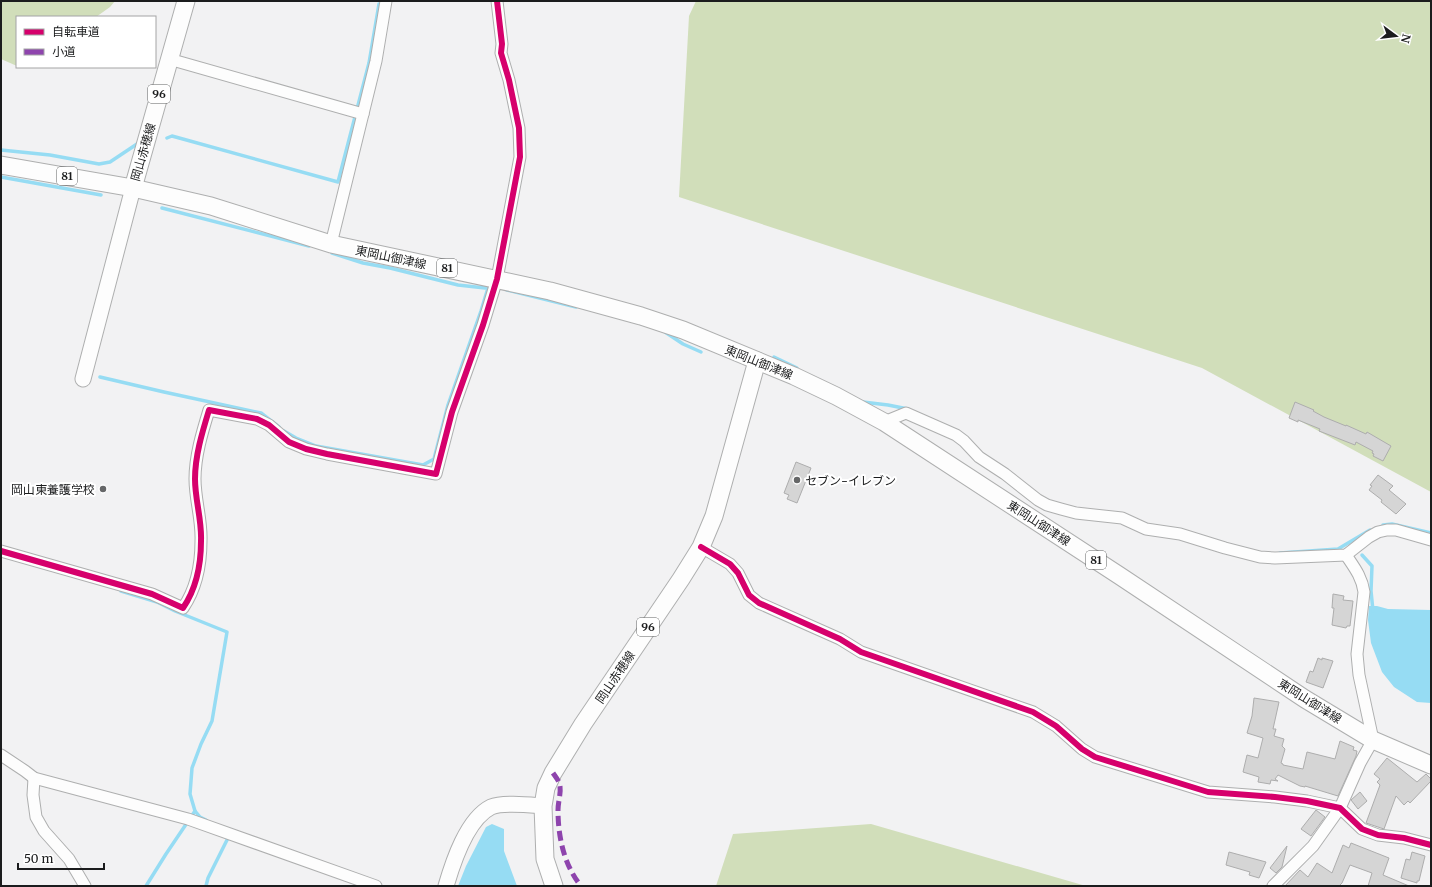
<svg xmlns="http://www.w3.org/2000/svg" width="1432" height="887" font-family="Merriweather,'Noto Sans JP',serif">
<style>
.green{fill:#d1deba}
.water{fill:#96dcf3}
.lines{fill:none;stroke-linecap:round;stroke-linejoin:round}
.stream{stroke:#96dcf3;stroke-width:3.5}
.building{fill:#d5d5d5;stroke:#adadad}
.street-casing{stroke:#aeafaf;stroke-width:13}
.secondary-casing{stroke:#aeafaf;stroke-width:17}
.primary-casing{stroke:#aeafaf;stroke-width:19}
.street{stroke:#fdfdfd;stroke-width:11}
.secondary{stroke:#fdfdfd;stroke-width:15}
.primary{stroke:#fdfdfd;stroke-width:17}
.quiet{stroke:#8e44ad;stroke-width:5;stroke-dasharray:10 5;stroke-linecap:butt}
.cycleway-casing{stroke:#fff;stroke-width:8}
.cycleway{stroke:#d6006c;stroke-width:6}
.poi-dot{fill:#666768;stroke:#fff;stroke-width:1.5}
.labels{text-anchor:middle;dominant-baseline:central;stroke-width:4;stroke-linejoin:round;paint-order:stroke}
.shield{fill:#fff;stroke:#5f6061;stroke-width:1}
.shield-label{font-size:11px;font-weight:bold;fill:#1b1c1d}
.street-label{font-size:12px;fill:#1b1c1d;stroke:#fff}
.poi-label{font-size:12px;fill:#1b1c1d;stroke:#fff;text-anchor:start}
</style>
<rect width="100%" height="100%" fill="#f2f2f3"/>
<g class="green">
<path d="M1 1H115L110 7 96 17H17V66L1 59Z"/>
<path d="M696 1H1431V492L1202 368 679 197 689 16Z"/>
<path d="M871 824 1086 886H716L733 834Z"/>
</g>
<g class="water">
<path d="M1369 606H1377L1388 609 1431 610V703L1417 702 1394 687 1382 672 1371 643 1368 620Z"/>
<path d="M492 824 504 829V851L517 886H458L466 866 486 827Z"/>
</g>
<g class="lines">
<g class="stream">
<path d="M167 138 172 136 338 182 369 63 379 4"/>
<path d="M1 150 50 155 99 164 110 162 137 144"/>
<path d="M1 177 101 195"/>
<path d="M162 208 309 246"/>
<path d="M332 253 363 263 390 268 458 285 485 288"/>
<path d="M507 290 576 307"/>
<path d="M665 332 683 344 701 352"/>
<path d="M774 357 797 368"/>
<path d="M100 377 164 392 261 413 279 427"/>
<path d="M863 402 888 405 908 409"/>
<path d="M284 431 296 438 316 446 423 465 434 459 448 405 481 311 488 288"/>
<path d="M1383 525 1392 524 1431 533"/>
<path d="M1280 553 1338 549 1370 530"/>
<path d="M1362 555 1372 566 1371 591 1373 611"/>
<path d="M121 591 157 602 175 611 227 632 212 721 201 744 192 768 190 794 195 811 166 854 146 886"/>
<path d="M195 811 200 817 206 820"/>
<path d="M206 886 208 878 228 838"/>
</g>
</g>
<g class="building">
<path d="M1295 402 1314 410 1313 411 1324 417 1346 426V425L1366 434 1367 432 1391 446 1383 461 1373 456 1374 454 1372 453 1373 451 1356 442 1355 445 1319 431 1320 429 1298 420V422L1289 418Z"/>
<path d="M796 462 811 468 797 503 787 499 789 495 784 493Z"/>
<path d="M1378 475 1393 486 1389 490 1406 504 1396 514 1381 502 1382 500 1369 490 1372 486 1370 485Z"/>
<path d="M1333 594 1344 596 1343 600 1353 601 1350 626H1347L1346 628 1332 625 1334 608H1332Z"/>
<path d="M1318 658 1322 660V658L1333 661 1323 688 1306 682 1310 671 1313 672Z"/>
<path d="M1254 698 1279 702 1273 729H1276L1274 736 1284 739 1282 746 1285 749 1281 763 1283 764V765L1303 769 1307 752 1335 759 1340 741 1354 747 1353 750 1357 751 1356 756 1338 796 1305 786V787L1300 786 1278 775 1275 779 1278 781 1271 780 1270 784 1258 782 1259 777 1243 772 1247 755 1258 758 1263 738 1247 733 1252 716Z"/>
<path d="M1387 758 1417 782 1426 774 1431 779V781L1410 803 1408 801 1404 805 1396 796 1384 829 1366 823 1380 785 1377 782 1380 779 1374 774Z"/>
<path d="M1360 792 1367 801 1358 809 1351 800Z"/>
<path d="M1316 810 1325 817 1311 836 1301 829Z"/>
<path d="M1351 843 1389 858 1383 875 1409 886H1368L1372 873 1350 865 1342 883 1339 886H1285L1300 870 1308 877 1317 863 1332 873 1343 845 1349 848Z"/>
<path d="M1287 846 1282 867 1276 873 1270 868Z"/>
<path d="M1229 852 1266 862 1259 878 1249 875 1250 872 1226 865Z"/>
<path d="M1412 852 1425 856 1419 881H1417V883L1401 878 1406 859 1410 860Z"/>
</g>
<g class="lines">
<g class="street-casing">
<g id="street">
<path d="M169 59 363 114"/>
<path d="M331 244 376 61 386 1"/>
<path d="M884 422 906 413 956 435 964 441 979 457 1005 474 1038 500 1047 505 1061 509 1076 513 1122 518 1146 529 1180 534 1225 548 1260 557 1275 558 1346 555 1369 537 1378 532 1387 530H1396L1431 540"/>
<path d="M701 547 730 564 738 573 749 595 759 603 840 639 861 652 1033 712 1056 726 1082 749 1095 757 1208 792 1275 797 1307 801 1340 808 1362 829 1378 835 1404 838 1431 845"/>
<path d="M1 551 152 594 183 608C196 589 201 564 201 541 202 520 195 500 195 479 195 456 202 433 209 410L257 419 269 425 289 442 306 449 327 454 436 474 452 412 483 325 497 279 520 157 519 128 509 80 501 53 502 44 497 1"/>
<path d="M1 755 25 771 34 778 188 819 376 886"/>
<path d="M34 778 33 795 36 817 44 831 69 859 85 886"/>
<path d="M1273 886 1313 846 1340 808 1360 763 1373 740 1359 675 1357 654 1364 592C1362 577 1354 567 1346 555"/>
</g>
</g>
<g class="secondary-casing">
<g id="secondary">
<path d="M83 379 133 188"/>
<path d="M446 886C453 862 467 819 491 807 503 802 530 805 543 806"/>
</g>
</g>
<g class="primary-casing">
<g id="primary">
<path d="M1 165 133 188 211 206 331 244 550 291 641 316 683 330 794 376 836 396 884 422 1120 576 1305 699 1373 740 1431 765"/>
<path d="M133 188 186 1"/>
<path d="M554 886 545 859 543 806 546 788 553 773 583 724 681 579 701 547 714 516 757 361"/>
</g>
</g>
<use href="#street" class="street"/>
<use href="#secondary" class="secondary"/>
<use href="#primary" class="primary"/>
<path class="quiet" d="M553 773C555 776 560 782 560 786 561 794 558 802 558 810 558 837 564 865 581 886"/>
<g class="cycleway-casing">
<g id="cycleway">
<path d="M701 547 730 564 738 573 749 595 759 603 840 639 861 652 1033 712 1056 726 1082 749 1095 757 1208 792 1275 797 1307 801 1340 808 1362 829 1378 835 1404 838 1431 845"/>
<path d="M1 551 152 594 183 608C196 589 201 564 201 541 202 520 195 500 195 479 195 456 202 433 209 410L257 419 269 425 289 442 306 449 327 454 436 474 452 412 483 325 497 279 520 157 519 128 509 80 501 53 502 44 497 1"/>
</g>
</g>
<use href="#cycleway" class="cycleway"/>
</g>
<g class="poi-dot">
<circle cx="797" cy="480" r="4"/>
<circle cx="103" cy="489" r="4"/>
</g>
<g class="labels">
<g class="shield">
<rect x="148" y="85" width="22" height="18" rx="3"/>
<rect x="57" y="167" width="20" height="18" rx="3"/>
<rect x="437" y="259" width="20" height="18" rx="3"/>
<rect x="1086" y="551" width="20" height="18" rx="3"/>
<rect x="637" y="618" width="22" height="18" rx="3"/>
</g>
<g class="shield-label">
<text x="159" y="94">96</text>
<text x="67" y="176">81</text>
<text x="447" y="268">81</text>
<text x="1096" y="560">81</text>
<text x="648" y="627">96</text>
</g>
<g class="street-label">
<text transform="translate(143 152) rotate(-74)">岡山赤穂線</text>
<text transform="translate(391 257) rotate(12)">東岡山御津線</text>
<text transform="translate(759 362) rotate(22)">東岡山御津線</text>
<text transform="translate(1039 523) rotate(33)">東岡山御津線</text>
<text transform="translate(615 677) rotate(-56)">岡山赤穂線</text>
<text transform="translate(1310 701) rotate(32)">東岡山御津線</text>
</g>
<g class="poi-label">
<text x="805" y="480">セブン-イレブン</text>
<text x="95" y="489" text-anchor="end">岡山東養護学校</text>
</g>
</g>
<rect width="1432" height="887" fill="none" stroke="#1b1c1d" stroke-width="4"/>
<rect x="16" y="16" width="140" height="52" fill="#ffffff" stroke="#a4a4a5"/>
<rect x="24" y="29" width="20" height="6" fill="#d6006c" stroke="#a4a4a5"/>
<text x="52" y="36" font-size="12" fill="#1b1c1d">自転車道</text>
<rect x="24" y="49" width="20" height="6" fill="#8e44ad" stroke="#a4a4a5"/>
<text x="52" y="56" font-size="12" fill="#1b1c1d">小道</text>
<g transform="translate(1396 36) rotate(105)" stroke="#ffffff" stroke-width="3" paint-order="stroke">
<path d="M0-3L7 15L0 10L-7 15Z" fill="#1b1c1d"/>
<text y="-6" font-size="11" font-weight="bold" text-anchor="middle" fill="#1b1c1d">N</text>
</g>
<path d="M18 863v6h86v-6" fill="none" stroke="#1b1c1d" stroke-width="2"/>
<text x="24" y="863" font-size="12" fill="#1b1c1d" stroke="#ffffff" stroke-width="3" paint-order="stroke">50 m</text>
</svg>
